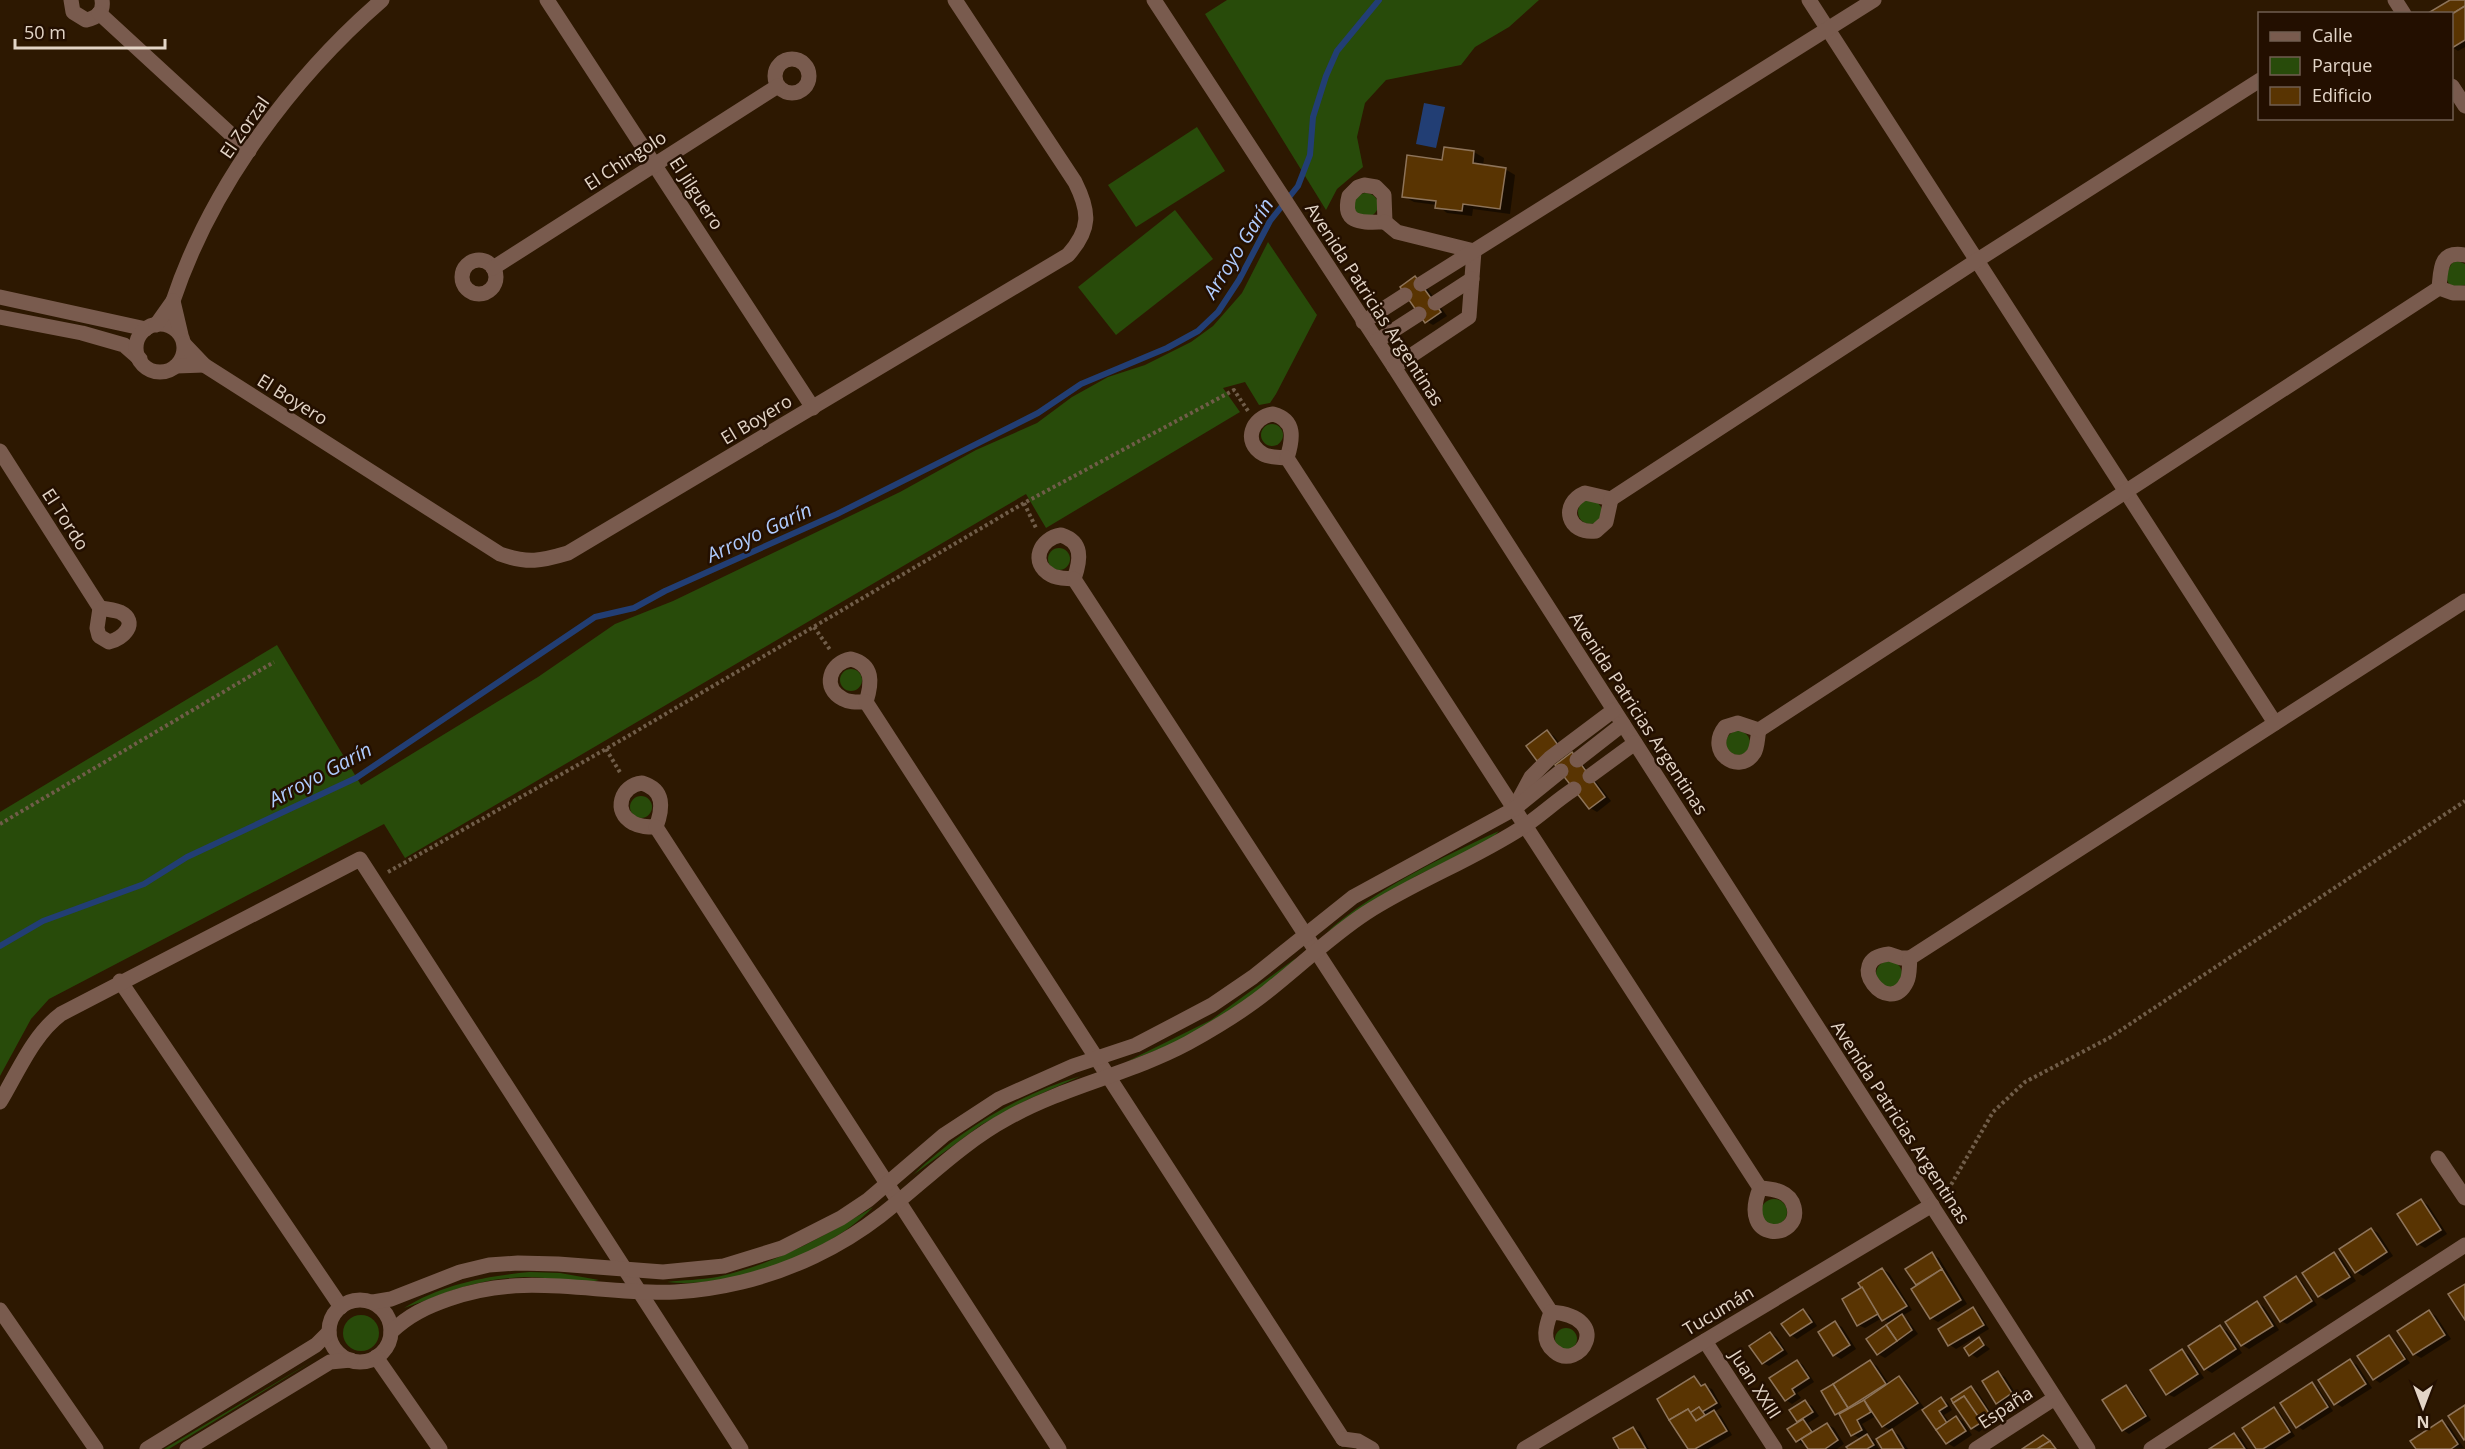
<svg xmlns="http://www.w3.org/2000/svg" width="2465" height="1449" font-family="'Open Sans',sans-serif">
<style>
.green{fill:#284b0a}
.water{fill:#223e74}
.shadow{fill:#0007;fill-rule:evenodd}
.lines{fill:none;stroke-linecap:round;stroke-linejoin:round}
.stream{stroke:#223e74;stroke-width:6}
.building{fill:#593402;stroke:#8e745a;stroke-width:1.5}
.path{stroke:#705d49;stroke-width:4;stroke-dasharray:3 3;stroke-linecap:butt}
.minor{stroke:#795b4e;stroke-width:15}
.labels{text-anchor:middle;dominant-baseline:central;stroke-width:5;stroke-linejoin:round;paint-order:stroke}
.street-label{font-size:18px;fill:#e3d5c7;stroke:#230f00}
.water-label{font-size:20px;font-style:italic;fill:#afcbfd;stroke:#230f00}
</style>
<rect width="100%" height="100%" fill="#2d1801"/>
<g class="green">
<path d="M1227 0H1539L1509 27 1475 47 1461 65 1386 80 1365 103 1357 137 1363 167 1337 189 1326 210 1205 14Z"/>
<path d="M1197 127 1225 171 1136 227 1108 185Z"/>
<circle cx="1366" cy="205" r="12"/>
<path d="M1175 210 1213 259 1116 335 1078 287Z"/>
<path d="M1268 242 1317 315 1276 394 1270 403 1259 405 1245 382 1223 388 1240 412 1046 528 1026 494 405 858 384 824 49 999 31 1019 0 1076V812L277 645 361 785 538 677 615 624 673 601 900 492 976 450 1037 423 1072 397 1108 377 1145 365 1191 342 1213 326 1242 293Z"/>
<path d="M2458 261 2465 264V285L2456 287 2449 284 2445 276 2452 263Z"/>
<circle cx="1272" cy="435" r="11"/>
<circle cx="1590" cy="512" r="12"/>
<circle cx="1059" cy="559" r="11"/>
<circle cx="851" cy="680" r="11"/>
<circle cx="1738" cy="743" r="12"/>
<circle cx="641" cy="807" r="11"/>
<path d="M1499 831 1489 841 1416 876 1327 932C1376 889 1440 858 1499 831Z"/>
<path d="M1296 958 1283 974 1261 991 1180 1041 1126 1062 1211 1020Z"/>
<circle cx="1889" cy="974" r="13"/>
<path d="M1081 1076 1029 1099 981 1125 913 1175C960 1130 1019 1094 1081 1076Z"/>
<circle cx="1774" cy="1212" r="13"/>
<path d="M873 1207C829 1254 731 1289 667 1282 683 1280 701 1280 717 1277 775 1264 823 1237 873 1207Z"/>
<path d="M530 1272 560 1273 599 1280C581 1285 547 1276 525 1277 510 1278 494 1279 479 1283 453 1288 429 1300 404 1308 442 1284 486 1276 530 1272Z"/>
<circle cx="361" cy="1333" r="18"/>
<circle cx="1566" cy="1339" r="11"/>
<path d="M316 1359 169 1449H164Z"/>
</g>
<path class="water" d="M1424 103 1445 107 1436 148 1416 144Z"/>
<g class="shadow">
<path d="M2453 0H2465V47L2458 51 2452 47V14H2431Z"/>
<path d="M1445 149 1474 152 1484 158 1483 166 1505 169 1515 175 1510 214 1473 209 1472 216 1447 213 1437 205 1414 202 1403 196 1444 161Z"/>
<path d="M1422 281 1447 316 1433 325 1426 321Z"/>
<path d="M1547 732 1554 736 1564 749 1544 763Z"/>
<path d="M1578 758 1611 801 1597 812 1590 808Z"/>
<path d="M2421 1201 2428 1205 2447 1234 2425 1248 2418 1244Z"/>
<path d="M2371 1229 2378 1233 2393 1256 2363 1276 2356 1272Z"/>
<path d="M1932 1254 1939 1258 1967 1304 1938 1322 1931 1318 1918 1286 1907 1269Z"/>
<path d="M2334 1254 2341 1258 2356 1281 2326 1300 2319 1296Z"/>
<path d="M1882 1269 1889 1273 1912 1310 1902 1316 1908 1320 1918 1334 1885 1358 1878 1354 1890 1324 1882 1318 1865 1328 1858 1325 1864 1288Z"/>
<path d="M2296 1278 2302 1282 2317 1305 2287 1324 2281 1321Z"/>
<path d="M2257 1303 2264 1307 2279 1330 2249 1349 2242 1345Z"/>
<path d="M1973 1309 1979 1313 1989 1329 1956 1349 1950 1345Z"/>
<path d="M1803 1311 1810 1315 1817 1326 1797 1339 1791 1335Z"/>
<path d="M2429 1312 2436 1316 2451 1339 2421 1358 2414 1354Z"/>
<path d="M1835 1323 1842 1327 1856 1349 1841 1359 1834 1355Z"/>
<path d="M2220 1327 2227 1331 2242 1353 2212 1373 2205 1369 2190 1346Z"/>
<path d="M1770 1333 1777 1337 1788 1354 1769 1366 1763 1363Z"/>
<path d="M2389 1337 2395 1341 2410 1363 2380 1383 2374 1379Z"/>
<path d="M1979 1339 1990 1349 1977 1358 1971 1354Z"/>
<path d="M2182 1351 2189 1355 2204 1378 2174 1397 2167 1394Z"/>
<path d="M1797 1361 1803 1365 1814 1382 1797 1393 1801 1398 1792 1404 1786 1400Z"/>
<path d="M2350 1361 2357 1365 2372 1388 2342 1407 2335 1403Z"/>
<path d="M1870 1362 1877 1366 1889 1384 1899 1378 1906 1382 1925 1409 1941 1399 1948 1403 1952 1410 1944 1415 1950 1423 1956 1417 1963 1421 1972 1435 1954 1447 1947 1443 1922 1408 1890 1430 1883 1426 1876 1416 1862 1424 1868 1433 1865 1435 1874 1440 1879 1449H1849L1861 1439 1852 1434 1842 1418 1836 1414ZM1877 1390 1865 1401 1852 1407 1851 1406Z"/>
<path d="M1998 1373 2005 1377 2018 1397 2004 1406 1997 1403Z"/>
<path d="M1694 1378 1704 1386 1712 1389 1722 1407 1714 1412 1721 1416 1732 1435 1708 1449H1690Z"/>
<path d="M2312 1384 2318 1388 2333 1411 2303 1430 2297 1426Z"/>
<path d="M1971 1387 1977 1391 1994 1417 1985 1423 1987 1426 1979 1432 1972 1428Z"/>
<path d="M2126 1387 2132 1391 2151 1420 2129 1434 2123 1430Z"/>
<path d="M1805 1402 1812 1406 1819 1416 1808 1423 1814 1432 1827 1424 1834 1428 1844 1444 1837 1449H1810L1806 1443 1804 1445 1797 1441 1799 1423 1791 1411Z"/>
<path d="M2274 1409 2280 1413 2295 1436 2275 1449H2257Z"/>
<path d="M2442 1422 2449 1426 2464 1448 2417 1449Z"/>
<path d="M1633 1428 1640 1432 1649 1449H1621Z"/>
<path d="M1892 1431 1899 1435 1908 1449H1884Z"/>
<path d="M2234 1434 2241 1438 2248 1449H2212Z"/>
</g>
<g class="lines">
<path class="stream" d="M0 946 43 921 144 884 187 857 356 778 595 617 634 608 665 591 837 514 1038 413 1081 384 1167 348 1198 331 1218 312 1239 280 1270 221 1298 186 1310 155 1313 117 1326 76 1337 51 1379 0"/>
</g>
<g class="building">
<path d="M2450 0H2465V6L2452 14 2428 13Z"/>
<path d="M2465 6V40L2452 48V14Z"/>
<path d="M1444 147 1474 151 1473 163 1506 168 1500 209 1463 204 1462 211 1435 208 1436 201 1402 197 1407 155 1442 160Z"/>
<path d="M1415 276 1441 312 1425 323 1400 287Z"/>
<path d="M1547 730 1558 745 1537 761 1526 746Z"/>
<path d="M1572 752 1605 797 1589 809 1555 765Z"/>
<path d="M2421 1199 2441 1230 2417 1245 2397 1214Z"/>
<path d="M2371 1228 2387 1252 2355 1273 2339 1249Z"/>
<path d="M1932 1252 1942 1269 1916 1285 1905 1269Z"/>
<path d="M2334 1252 2350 1277 2318 1297 2302 1273Z"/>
<path d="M1882 1268 1907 1306 1882 1321 1858 1283Z"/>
<path d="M1942 1269 1961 1300 1930 1319 1911 1289Z"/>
<path d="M2296 1276 2312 1301 2280 1322 2264 1297Z"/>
<path d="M2465 1284V1320L2448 1294Z"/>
<path d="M1862 1287 1878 1314 1857 1326 1842 1299Z"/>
<path d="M2257 1301 2273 1326 2241 1346 2225 1322Z"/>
<path d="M1973 1307 1984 1325 1948 1346 1938 1329Z"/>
<path d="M1803 1309 1812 1322 1790 1336 1781 1324Z"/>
<path d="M2429 1310 2445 1335 2413 1355 2397 1331Z"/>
<path d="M1902 1314 1912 1330 1897 1341 1886 1325Z"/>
<path d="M1835 1321 1850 1345 1833 1356 1818 1332Z"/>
<path d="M1886 1325 1897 1341 1877 1355 1866 1339Z"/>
<path d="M2220 1325 2236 1349 2204 1370 2188 1346Z"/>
<path d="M1770 1332 1783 1350 1762 1364 1749 1346Z"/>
<path d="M2389 1335 2405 1359 2373 1380 2357 1356Z"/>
<path d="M1979 1337 1984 1345 1969 1356 1964 1348Z"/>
<path d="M2182 1349 2198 1374 2166 1395 2150 1370Z"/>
<path d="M2350 1359 2366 1384 2334 1405 2318 1380Z"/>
<path d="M1797 1360 1809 1378 1792 1389 1795 1394 1785 1401 1769 1378Z"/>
<path d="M1870 1360 1886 1384 1848 1408 1833 1384Z"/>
<path d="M1998 1371 2012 1393 1996 1404 1982 1381Z"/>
<path d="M1694 1376 1701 1386 1705 1384 1717 1403 1702 1412 1699 1407 1690 1413 1688 1409 1669 1420 1657 1399Z"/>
<path d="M1899 1376 1918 1403 1882 1427 1864 1400Z"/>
<path d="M2312 1382 2328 1407 2296 1428 2280 1403Z"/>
<path d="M1833 1384 1848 1408 1835 1415 1821 1391Z"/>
<path d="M2126 1385 2146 1416 2122 1431 2102 1400Z"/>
<path d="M1971 1386 1989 1413 1979 1419 1964 1396 1953 1403 1951 1399Z"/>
<path d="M1964 1396 1982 1422 1971 1429 1953 1403Z"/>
<path d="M1941 1397 1947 1406 1939 1411 1947 1423 1936 1430 1922 1410Z"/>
<path d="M1805 1400 1813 1412 1797 1422 1789 1410Z"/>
<path d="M1864 1400 1871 1412 1857 1420 1862 1430 1851 1436 1839 1414Z"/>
<path d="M2465 1405V1439L2464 1440 2448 1416Z"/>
<path d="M1699 1407 1705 1415 1696 1421 1690 1413Z"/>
<path d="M2274 1407 2290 1432 2263 1449H2256L2242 1428Z"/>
<path d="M1688 1409 1696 1421 1714 1410 1727 1431 1695 1449H1688L1669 1420Z"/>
<path d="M1956 1416 1966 1431 1946 1444 1936 1430Z"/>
<path d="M1803 1419 1812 1432 1796 1442 1787 1429Z"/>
<path d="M2442 1420 2458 1444 2451 1449H2416L2410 1441Z"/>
<path d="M1827 1423 1838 1440 1825 1449H1808L1801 1439Z"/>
<path d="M1633 1427 1646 1449H1619L1613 1438Z"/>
<path d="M1892 1429 1904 1449H1882L1876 1439Z"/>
<path d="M2234 1433 2245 1449H2209Z"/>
<path d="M1867 1434 1874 1445 1867 1449H1848L1846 1447Z"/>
<path d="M2043 1435 2050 1441 2037 1449H2022Z"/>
<path d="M2050 1441 2056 1449H2037Z"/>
</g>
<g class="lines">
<g class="path">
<path d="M1024 503 1037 530"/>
<path d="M814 627 831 651"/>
<path d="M606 749 621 774"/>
<path d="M0 824 274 662"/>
<path d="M388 872 606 749 1024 503 1234 390 1248 411"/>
<path d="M1944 1194 1948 1190 1993 1112 2025 1082 2109 1038 2465 801"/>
</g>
<g class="minor">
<path d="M71 0 73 12 86 20C97 18 104 12 102 0"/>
<path d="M547 0 813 408"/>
<path d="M1154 0 1394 367 2088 1449"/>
<path d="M1809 0 2275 723"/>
<path d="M2395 0 2404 14"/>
<path d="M99 13 249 151"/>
<circle cx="792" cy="76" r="17"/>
<path d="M2452 86 2465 106"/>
<path d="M1364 185 1376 187 1384 195 1385 222C1365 222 1341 226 1349 196L1358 187Z"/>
<path d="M1385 222 1397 232 1474 251 1469 317 1394 367"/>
<path d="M2465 255C2439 250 2441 270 2439 288L2453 293H2465"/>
<circle cx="479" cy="277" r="17"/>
<path d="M493 268 778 86"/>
<path d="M1421 284 1874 0"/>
<path d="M0 297 146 329"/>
<path d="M173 301C211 187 292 78 382 0"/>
<path d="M1435 303 1472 279"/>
<path d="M0 317 82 333 124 345 140 359"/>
<path d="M1363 322 1405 295"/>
<circle cx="160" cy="348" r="24"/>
<path d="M156 325 173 301 181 335"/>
<path d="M1377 341 1419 314"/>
<path d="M204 365 500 554C528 564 541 561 568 553L1068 255C1091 229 1090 212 1075 182L955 0"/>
<path d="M176 366 204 365 184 344"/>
<path d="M1273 414C1296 420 1293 439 1287 458 1279 457 1270 458 1263 454 1242 442 1252 417 1273 414Z"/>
<path d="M0 451 100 608"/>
<path d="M1287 458 1760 1188"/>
<path d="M1585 493 1611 499 1606 522 1596 531C1568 535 1559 504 1585 493Z"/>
<path d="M1611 499 1976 261 2260 80"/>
<path d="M1061 535C1083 542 1081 559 1074 579 1067 578 1058 579 1051 575 1029 563 1040 538 1061 535Z"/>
<path d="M1074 579 1551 1312"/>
<path d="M100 608C107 609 114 610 120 612 140 622 123 639 109 642L99 636 97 628Z"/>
<path d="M851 659C874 665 872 683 866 702 858 702 850 703 843 699 821 688 830 662 851 659Z"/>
<path d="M866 702 1343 1439"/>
<path d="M1738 723 1759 730C1757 738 1758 746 1754 753 1739 776 1705 752 1725 727Z"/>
<path d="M1759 730 2439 288"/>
<path d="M1577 760 1623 724"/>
<path d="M1590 776 1635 743"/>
<path d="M642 783C665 790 663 808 656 827 648 827 640 827 633 823 612 812 621 785 642 783Z"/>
<path d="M1517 803 1531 777 1550 758 1614 710"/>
<path d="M656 827 1059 1449"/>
<path d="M1889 954 1901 958H1910C1909 965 1910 975 1907 981 1889 1020 1841 959 1889 954Z"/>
<path d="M1910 958 2465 601"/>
<path d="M120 981 341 1307"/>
<path d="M0 1102C18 1072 33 1035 61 1014L360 859 741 1449"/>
<path d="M2438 1158 2465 1198"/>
<path d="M1760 1188C1774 1189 1790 1191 1794 1207 1802 1240 1737 1245 1760 1188Z"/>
<circle cx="360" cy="1331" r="31"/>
<path d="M373 1302 391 1299 460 1272 489 1265 518 1263 558 1264 663 1272 724 1266 782 1248 841 1218 868 1200 944 1135 999 1099 1073 1066 1136 1045 1212 1005 1253 977 1353 897 1514 809 1561 771"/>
<path d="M0 1310 96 1449"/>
<path d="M1551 1312C1615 1317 1579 1373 1554 1351 1541 1341 1546 1326 1551 1312Z"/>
<path d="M391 1332C409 1315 426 1307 449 1299 527 1271 596 1295 675 1292 697 1291 721 1287 742 1282 791 1270 840 1247 880 1216 923 1183 960 1144 1008 1118 1065 1086 1130 1074 1188 1043 1215 1028 1242 1012 1267 992 1300 966 1331 936 1366 913 1417 880 1475 859 1526 825 1542 814 1557 800 1574 789"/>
<path d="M1705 1341 1775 1449"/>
<path d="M376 1357 440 1449"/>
<path d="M1343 1439 1358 1441 1372 1449"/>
<path d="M147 1449 316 1345 329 1332"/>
<path d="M187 1449 330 1362 351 1360"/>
<path d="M1524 1449 1932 1205"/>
<path d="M1976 1449 2055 1398"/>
<path d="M2151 1449 2465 1245"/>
</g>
</g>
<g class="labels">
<g class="street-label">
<text transform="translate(244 127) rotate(-55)">El Zorzal</text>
<text transform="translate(625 160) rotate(-33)">El Chingolo</text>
<text transform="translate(697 193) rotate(57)">El Jilguero</text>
<text transform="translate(1375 304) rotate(57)">Avenida Patricias Argentinas</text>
<text transform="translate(293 399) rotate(32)">El Boyero</text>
<text transform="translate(756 419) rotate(-31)">El Boyero</text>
<text transform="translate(66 519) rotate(57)">El Tordo</text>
<text transform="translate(1639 713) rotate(57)">Avenida Patricias Argentinas</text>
<text transform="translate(1901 1122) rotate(57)">Avenida Patricias Argentinas</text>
<text transform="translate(1718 1310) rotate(-31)">Tucumán</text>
<text transform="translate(1756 1384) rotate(57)">Juan XXIII</text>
<text transform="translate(2005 1407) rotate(-33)">España</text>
</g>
<g class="water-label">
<text transform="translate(1238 248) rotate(-58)">Arroyo Garín</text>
<text transform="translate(759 532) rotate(-25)">Arroyo Garín</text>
<text transform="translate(320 774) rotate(-28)">Arroyo Garín</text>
</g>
</g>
<rect x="2258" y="12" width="195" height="108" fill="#230f00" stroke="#705e50" stroke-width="1.5"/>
<rect x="2270" y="32" width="30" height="9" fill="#795b4e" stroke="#705e50" stroke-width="1.5"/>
<text x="2312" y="42" font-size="18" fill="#e3d5c7">Calle</text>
<rect x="2270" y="57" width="30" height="18" fill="#284b0a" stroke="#705e50" stroke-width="1.5"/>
<text x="2312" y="72" font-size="18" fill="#e3d5c7">Parque</text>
<rect x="2270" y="87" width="30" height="18" fill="#593402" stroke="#705e50" stroke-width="1.5"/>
<text x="2312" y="102" font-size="18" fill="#e3d5c7">Edificio</text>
<g transform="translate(2423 1407) rotate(180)" stroke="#230f00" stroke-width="4.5" paint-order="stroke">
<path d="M0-4.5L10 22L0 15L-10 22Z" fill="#e3d5c7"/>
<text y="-9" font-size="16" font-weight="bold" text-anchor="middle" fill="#e3d5c7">N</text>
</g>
<path d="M15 39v9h150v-9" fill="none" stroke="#e3d5c7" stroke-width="3"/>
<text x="24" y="39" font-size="18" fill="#e3d5c7" stroke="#230f00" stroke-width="4.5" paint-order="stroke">50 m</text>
</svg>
